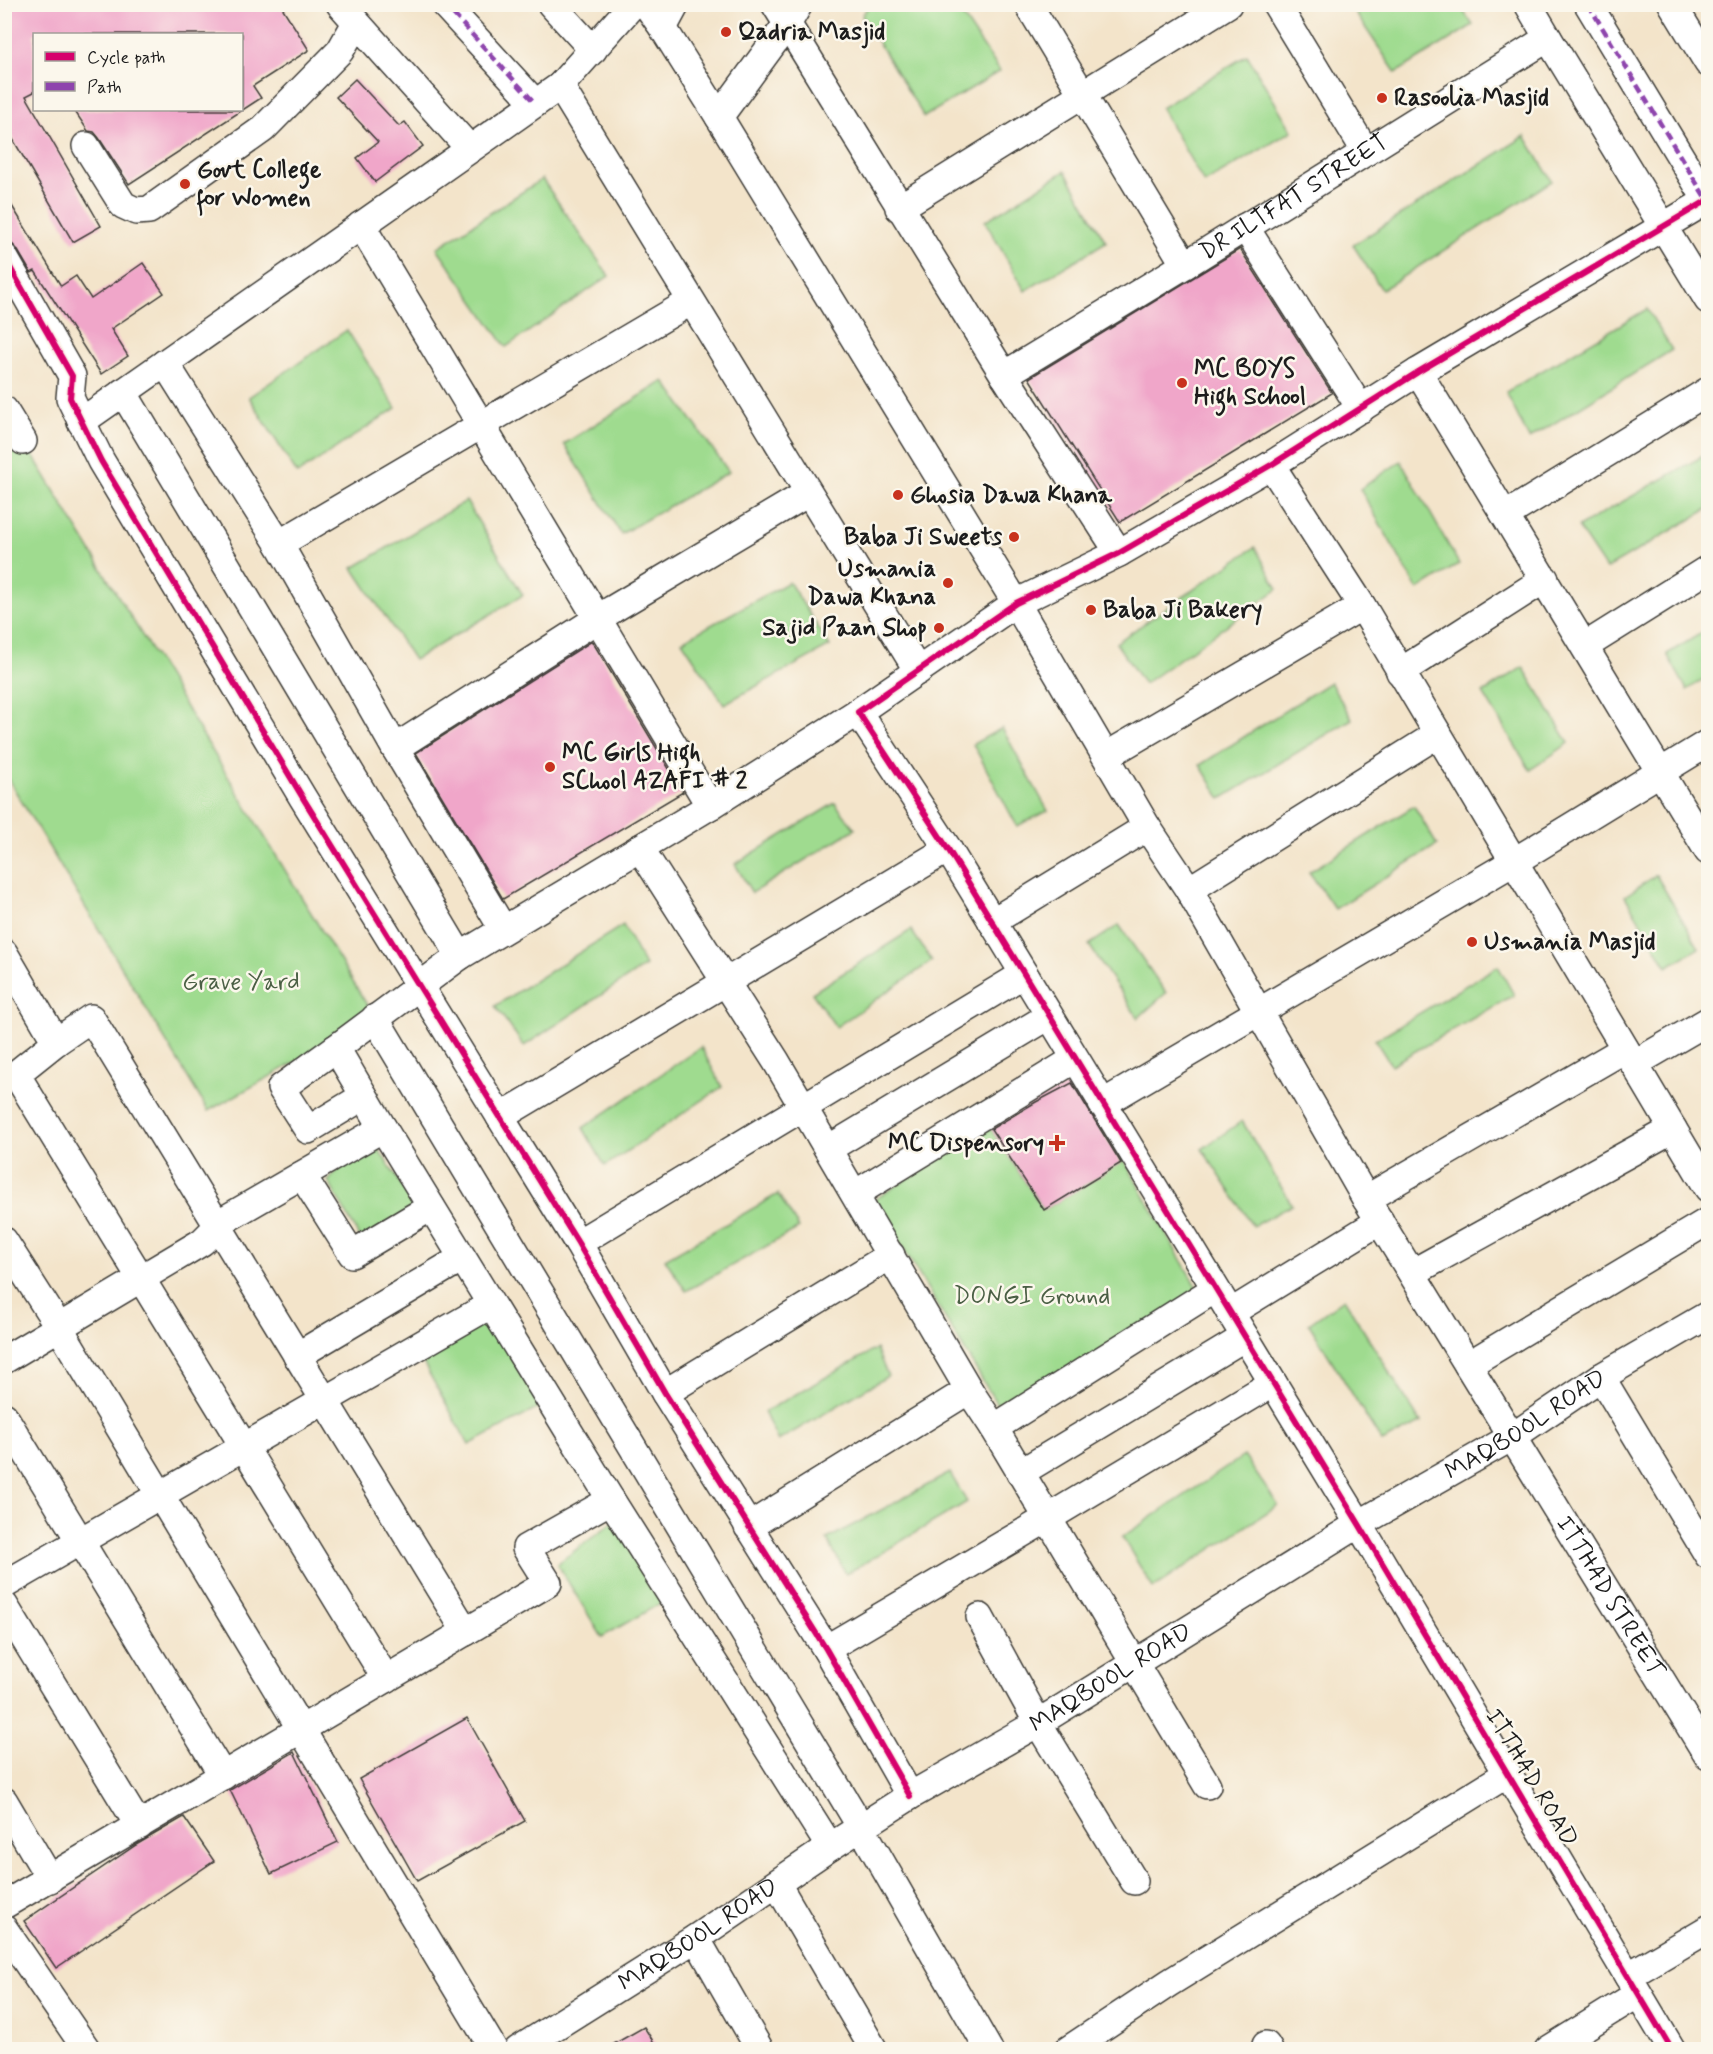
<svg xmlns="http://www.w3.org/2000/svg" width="1713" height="2054" font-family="Mynerve,sans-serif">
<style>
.green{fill:#9fdb8f;stroke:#5e7c56;stroke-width:1.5}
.building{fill:#f0a6c9}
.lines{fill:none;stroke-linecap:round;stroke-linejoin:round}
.minor-casing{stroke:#3c3a36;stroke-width:30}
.minor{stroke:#fff;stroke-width:27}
.quiet{stroke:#8e44ad;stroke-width:4.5;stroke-dasharray:9 4.5;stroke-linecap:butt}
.cycleway-casing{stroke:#fbf7ec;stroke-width:10}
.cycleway{stroke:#d6006c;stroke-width:6}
.poi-dot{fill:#c8321e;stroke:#fbf7ec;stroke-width:2}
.labels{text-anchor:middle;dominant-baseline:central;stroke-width:5;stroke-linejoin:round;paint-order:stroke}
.poi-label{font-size:24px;font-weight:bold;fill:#1c1c1c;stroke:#fbf7ec;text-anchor:start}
.street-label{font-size:24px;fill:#1c1c1c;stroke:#fbf7ec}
.park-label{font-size:24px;fill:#4a5f44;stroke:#fbf7ec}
</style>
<rect width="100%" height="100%" fill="#fbf7ec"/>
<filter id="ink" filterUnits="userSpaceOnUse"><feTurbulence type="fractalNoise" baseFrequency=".0167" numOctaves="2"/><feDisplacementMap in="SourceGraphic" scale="12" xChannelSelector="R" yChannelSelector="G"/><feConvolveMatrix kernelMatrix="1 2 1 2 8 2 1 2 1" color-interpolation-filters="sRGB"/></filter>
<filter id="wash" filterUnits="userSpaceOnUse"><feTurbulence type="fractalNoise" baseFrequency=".008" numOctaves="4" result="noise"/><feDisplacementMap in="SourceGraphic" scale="24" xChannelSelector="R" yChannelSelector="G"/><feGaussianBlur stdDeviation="1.35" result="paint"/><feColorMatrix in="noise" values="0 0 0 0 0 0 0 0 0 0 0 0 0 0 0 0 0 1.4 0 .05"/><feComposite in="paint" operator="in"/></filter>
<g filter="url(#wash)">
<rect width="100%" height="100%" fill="#f3e4ca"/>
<g class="green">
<path d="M869 5H955L1000 71 924 117 862 16Z"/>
<path d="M1350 5H1459L1473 25 1396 73Z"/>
<path d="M1247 55 1292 131 1204 183 1161 108Z"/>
<path d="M1525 136 1552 181 1382 290 1353 245Z"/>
<path d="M1065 171 1106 242 1025 291 985 221Z"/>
<path d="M542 179 609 276 506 347 437 248Z"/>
<path d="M1647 309 1672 350 1529 439 1506 392Z"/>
<path d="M347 330 396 408 297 474 249 397Z"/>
<path d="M664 381 729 472 621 534 564 444Z"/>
<path d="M5 410 375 1018 208 1111 5 774Z"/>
<path d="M1708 453V509L1606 569 1578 527Z"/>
<path d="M1401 461 1459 564 1418 590 1360 489Z"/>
<path d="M466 501 523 595 414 660 353 568Z"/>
<path d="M1255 547 1278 589 1144 684 1116 643Z"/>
<path d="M789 582 830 646 724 704 682 641Z"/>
<path d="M1708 629V676L1687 690 1667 654Z"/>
<path d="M1523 667 1569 743 1530 770 1483 693Z"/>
<path d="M1330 682 1352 719 1221 799 1200 765Z"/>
<path d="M1002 728 1048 811 1017 826 973 744Z"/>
<path d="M835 803 855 829 752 893 735 864Z"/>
<path d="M1414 806 1437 845 1335 909 1309 872Z"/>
<path d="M1656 875 1699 948 1667 967 1625 896Z"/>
<path d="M623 925 645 966 524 1046 495 1006Z"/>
<path d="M1119 925 1166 993 1138 1018 1089 945Z"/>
<path d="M911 930 932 961 836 1027 812 993Z"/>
<path d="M1498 966 1514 995 1391 1065 1375 1040Z"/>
<path d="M701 1047 722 1087 605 1166 583 1128Z"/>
<path d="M1242 1121 1292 1205 1253 1226 1202 1149Z"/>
<path d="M989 1126 1044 1210 1124 1160 1200 1293 1004 1416 874 1200Z"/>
<path d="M370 1136 420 1214 365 1247 328 1181Z"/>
<path d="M778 1194 799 1228 686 1291 665 1259Z"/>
<path d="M1344 1299 1421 1423 1382 1442 1309 1324Z"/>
<path d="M490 1305 550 1402 469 1445 415 1348Z"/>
<path d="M876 1349 888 1376 778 1441 764 1412Z"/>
<path d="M1244 1456 1278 1505 1153 1588 1122 1537Z"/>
<path d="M950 1473 967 1502 846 1574 827 1539Z"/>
<path d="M621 1516 673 1596 602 1637 557 1564Z"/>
</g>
<g id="blocks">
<g class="building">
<path d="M4 4H280L309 50 253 86 261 98 129 184 99 138 94 132 88 131 74 110H242V34H34V92L26 96 101 226 73 242 4 124Z"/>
<path d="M355 79 399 126 405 122 423 146 375 182 357 158 378 142 336 97Z"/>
<path d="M4 193 61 286 76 276 91 299 143 263 164 293 111 329 128 356 101 374 35 271 31 273 17 249 11 243 4 241Z"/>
<path d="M1240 249 1332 393 1120 522 1029 378Z"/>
<path d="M592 641 683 792 503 899 416 753Z"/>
<path d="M1072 1083 1121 1163 1044 1210 991 1129 1036 1102Z"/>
<path d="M467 1718 525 1821 417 1881 359 1779Z"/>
<path d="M294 1752 338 1842 271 1874 230 1790Z"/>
<path d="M184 1817 214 1861 56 1968 24 1921 136 1845Z"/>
<path d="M644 2027 658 2049H605Z"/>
</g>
</g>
</g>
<g filter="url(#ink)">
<use href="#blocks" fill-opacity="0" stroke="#3c3a36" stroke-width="1.5"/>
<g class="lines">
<g class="minor-casing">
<g id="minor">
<path d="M340 4 469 148"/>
<path d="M444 4 535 103"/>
<path d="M551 4 593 50"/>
<path id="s1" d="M646 4 663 28 719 117 1016 603 1147 827 1189 890 1366 1199 1708 1756"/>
<path d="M775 4 1004 375 1119 553"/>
<path d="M1028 4 1185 265"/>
<path d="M1276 4 1366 152"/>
<path d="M1588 4 1708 202"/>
<path d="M1672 4 1708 63"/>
<path d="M663 28 676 4"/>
<path d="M1548 38 1708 300"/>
<path d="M560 86 918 671"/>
<path d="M719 117 788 23 799 4"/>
<path d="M86 146 123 205 136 211 149 210 263 129 340 51 356 23"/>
<path d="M899 208 1228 4"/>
<path d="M361 225 710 806"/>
<path d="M1245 227 1361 409"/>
<path d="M4 257 72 376 70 398 101 461 303 798 578 1243 665 1393 826 1649 910 1796"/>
<path d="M165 363 279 544 395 748 503 929"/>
<path d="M1418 372 1708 851"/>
<path id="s2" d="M1004 375 1185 265 1548 38 1528 4"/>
<path d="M123 392 460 956"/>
<path d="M4 410 23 441"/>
<path d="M81 422 560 86 633 4"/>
<path d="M1271 465 1362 606 1708 1188"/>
<path d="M1506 515 1708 391"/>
<path d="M279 544 690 302"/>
<path d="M1585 646 1708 569"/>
<path d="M1400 672 1545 579"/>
<path d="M395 748 613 609 808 493"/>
<path d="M1106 756 1362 606"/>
<path d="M640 848 776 1061 969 1390 994 1428 1207 1785"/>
<path d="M1189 890 1438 734"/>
<path d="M992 922 1147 827"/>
<path d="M4 953 56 1042 16 1074 386 1679"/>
<path d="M375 1018 861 1827 989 2050"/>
<path d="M56 1042 91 1018 466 1632"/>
<path d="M336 1048 281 1088 308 1130 364 1096"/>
<path d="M1634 1064 1708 1021"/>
<path d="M1102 1104 1515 861 1708 743"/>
<path d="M500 1117 948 849"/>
<path d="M383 1128 611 1500"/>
<path d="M828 1149 1049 1016"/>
<path d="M302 1175 352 1254 431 1207"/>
<path d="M855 1194 1075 1059"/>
<path d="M1366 1199 1625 1049"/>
<path d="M4 1241 59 1327 494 2050"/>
<path d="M578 1243 1024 974"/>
<path d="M1412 1273 1673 1129"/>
<path d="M1230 1313 1380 1221"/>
<path d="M297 1356 462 1258"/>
<path d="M4 1360 202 1242 224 1220 383 1128 336 1048 460 956 710 806 858 712"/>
<path d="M1468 1365 1708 1221"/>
<path d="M1601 1377 1708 1555"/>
<path d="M665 1393 891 1255"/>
<path d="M4 1416 223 1776"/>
<path d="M994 1428 1215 1289"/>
<path d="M1020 1473 1245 1337"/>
<path d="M748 1527 969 1390"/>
<path d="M4 1585 490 1305"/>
<path d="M4 1605 139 1826"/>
<path d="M980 1617 1038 1723 1134 1881"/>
<path d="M826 1649 1048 1518 1273 1383"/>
<path d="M4 1801 50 1879"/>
<path d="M777 1884 874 2050"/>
<path d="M4 1905 548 1583 526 1548 611 1500 830 1847"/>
<path d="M4 1929 87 2050"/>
<path d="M696 1938 760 2050"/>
<path d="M1628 1976 1708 1929"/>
<path d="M1266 2045 1269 2050"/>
<path id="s3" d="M518 2050 696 1938 830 1847 910 1796 1038 1723 1359 1524 1512 1437 1601 1377 1708 1315"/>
<path d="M1068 2050 1169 1983 1507 1774"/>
<path d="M1548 2050 1638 1994"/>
<path d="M1672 2050 1359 1524 948 849 858 712 1016 603 1119 553 1271 465 1418 372 1708 200"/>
</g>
</g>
<use href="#minor" class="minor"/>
<g class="quiet">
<path d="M444 4 535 103"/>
<path d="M1588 4 1708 202"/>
</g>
<g class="cycleway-casing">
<g id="cycleway">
<path d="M4 257 72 376 70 398 101 461 303 798 578 1243 665 1393 826 1649 910 1796"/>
<path d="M1672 2050 1359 1524 948 849 858 712 1016 603 1119 553 1271 465 1418 372 1708 200"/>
</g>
</g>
<use href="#cycleway" class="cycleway"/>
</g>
</g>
<g class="poi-dot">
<circle cx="726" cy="32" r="6"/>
<circle cx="1382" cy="98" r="6"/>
<circle cx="185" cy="184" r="6"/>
<circle cx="1182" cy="383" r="6"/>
<circle cx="898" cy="495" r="6"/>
<circle cx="1014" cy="537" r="6"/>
<circle cx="948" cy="583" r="6"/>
<circle cx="1091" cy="610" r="6"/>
<circle cx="939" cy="628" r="6"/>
<circle cx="550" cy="767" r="6"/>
<circle cx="1472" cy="942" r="6"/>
<path d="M1054 1134h6v6h6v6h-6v6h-6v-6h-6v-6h6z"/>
</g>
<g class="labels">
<g class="poi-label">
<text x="738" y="32">Qadria Masjid</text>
<text x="1394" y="98">Rasoolia Masjid</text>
<text x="197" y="170">Govt College<tspan x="197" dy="28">for Women</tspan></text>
<text x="1194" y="369">MC BOYS<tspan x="1194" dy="28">High School</tspan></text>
<text x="910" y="495">Ghosia Dawa Khana</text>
<text x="1002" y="537" text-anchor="end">Baba Ji Sweets</text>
<text x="936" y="569" text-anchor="end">Usmania<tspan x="936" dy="28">Dawa Khana</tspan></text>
<text x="1103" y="610">Baba Ji Bakery</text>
<text x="927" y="628" text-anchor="end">Sajid Paan Shop</text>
<text x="562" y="753">MC Girls High<tspan x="562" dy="28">SChool AZAFI # 2</tspan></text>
<text x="1484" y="942">Usmania Masjid</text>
<text x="1044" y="1143" text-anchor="end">MC Dispensory</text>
</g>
<g class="street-label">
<text stroke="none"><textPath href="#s2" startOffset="340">DR ILTFAT STREET</textPath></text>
<text stroke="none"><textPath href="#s3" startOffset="1186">MAQBOOL ROAD</textPath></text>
<text stroke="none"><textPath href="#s1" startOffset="1862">ITTHAD STREET</textPath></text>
<text stroke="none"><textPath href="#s3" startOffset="700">MAQBOOL ROAD</textPath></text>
<text transform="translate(1531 1778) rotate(59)">ITTHAD ROAD</text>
<text stroke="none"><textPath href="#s3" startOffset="214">MAQBOOL ROAD</textPath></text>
</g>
<g class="park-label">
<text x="241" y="982">Grave Yard</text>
<text x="1032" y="1296">DONGI Ground</text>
</g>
</g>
<rect width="1713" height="2054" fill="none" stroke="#fbf7ec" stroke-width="24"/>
<rect x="33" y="33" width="210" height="78" fill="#fbf7ec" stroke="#a29f99" stroke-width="1.5"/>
<rect x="45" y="52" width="30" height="9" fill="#d6006c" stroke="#a29f99" stroke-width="1.5"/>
<text x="87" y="63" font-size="18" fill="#1c1c1c">Cycle path</text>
<rect x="45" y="82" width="30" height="9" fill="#8e44ad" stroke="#a29f99" stroke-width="1.5"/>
<text x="87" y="93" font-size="18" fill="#1c1c1c">Path</text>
</svg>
